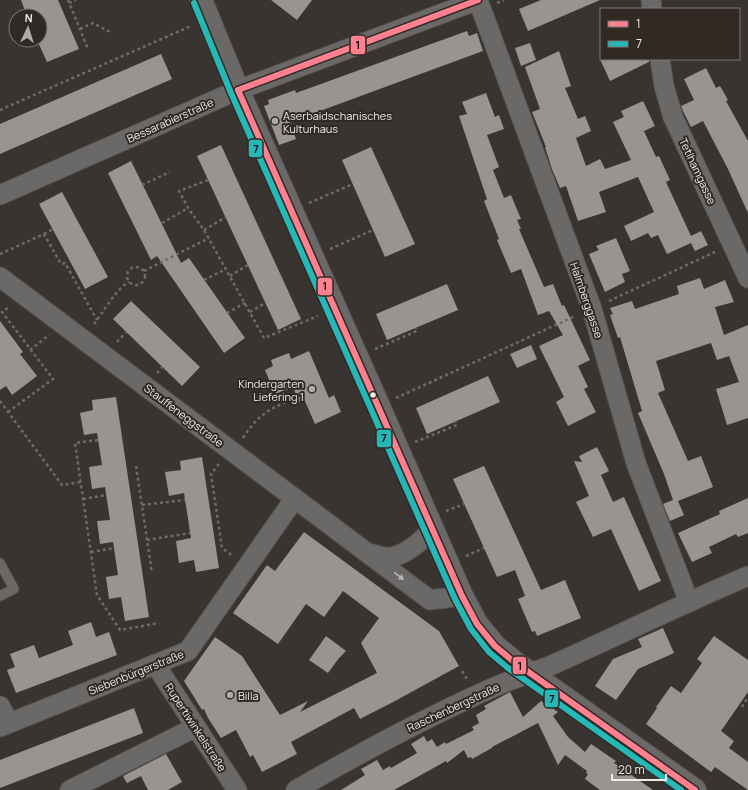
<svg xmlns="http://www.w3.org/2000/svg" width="748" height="790" font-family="Manrope,sans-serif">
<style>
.building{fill:#979492}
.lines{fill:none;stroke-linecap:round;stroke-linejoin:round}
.lane-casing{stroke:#55514f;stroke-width:11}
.street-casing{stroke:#55514f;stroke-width:21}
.secondary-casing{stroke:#55514f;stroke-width:24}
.path{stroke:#6d6a68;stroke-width:2.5;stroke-dasharray:3 3;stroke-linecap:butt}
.lane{stroke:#6b6967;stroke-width:9}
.street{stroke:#6b6967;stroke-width:19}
.secondary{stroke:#6b6967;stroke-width:22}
.bus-1-casing{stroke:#302924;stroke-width:9}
.bus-2-casing{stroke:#302924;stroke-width:9}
.bus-1{stroke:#ff808e;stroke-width:6}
.bus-2{stroke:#26b7b7;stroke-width:6}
.oneway{fill:#bab7b4}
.poi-dot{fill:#afaba7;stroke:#302924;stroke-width:1.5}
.bus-dot{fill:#efebe7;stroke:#302924;stroke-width:1.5}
.labels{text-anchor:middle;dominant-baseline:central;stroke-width:4;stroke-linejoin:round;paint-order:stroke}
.poi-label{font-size:11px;fill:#efebe7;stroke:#302924;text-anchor:start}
.street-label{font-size:11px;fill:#efebe7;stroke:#302924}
.line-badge{stroke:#302924;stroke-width:1.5}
.pale-badge-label{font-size:11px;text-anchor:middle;font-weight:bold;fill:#111}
</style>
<rect width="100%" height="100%" fill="#373431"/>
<g class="building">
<path d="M21 0H58L79 49 47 62 37 40H40V16H27Z"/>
<path d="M271 0H312L297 20Z"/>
<path d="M541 0H600L528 31 519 9Z"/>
<path d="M467 31 469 36 477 33 483 51 290 122 296 139 279 145 264 106 269 104 268 100 295 90 296 93Z"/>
<path d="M530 43 536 60 521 66 515 48Z"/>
<path d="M559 51 571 86 565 88 578 119 585 116 591 131 576 138 586 166 600 159 605 169 631 160 613 122 624 117 621 111 643 101 655 126 644 131 656 157 659 156 670 180 666 182 691 236 701 231 708 245 695 251 691 243 667 254 658 235 651 238 648 233 631 241 624 226 654 212 638 177 599 192 606 212 578 221 566 186 560 188 552 169 545 147H546L532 112 540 109 525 67Z"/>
<path d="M161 54 172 79 0 154V124Z"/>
<path d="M600 59H649V62L610 81Z"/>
<path d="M706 68 716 88 720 86 728 100 726 101 748 141V213L728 169 703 121 691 127 683 111 681 106 694 100 684 79Z"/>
<path d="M486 93 495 117 499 115 504 129 487 135 499 167 493 170 504 198 511 195 521 219 517 220 521 229H519L544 287 553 284 562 306 564 305 590 360 578 366 588 387 584 389 596 412 568 426 556 402 564 397 539 346 563 335 549 311 538 315 521 269 511 273 497 240 499 239 484 201 487 199 459 116 467 114 462 102Z"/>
<path d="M221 145 301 319 278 330 197 156Z"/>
<path d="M371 147 415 244 385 257 342 160Z"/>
<path d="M131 161 181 263 189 258 245 338 224 353 157 256 151 260 108 173Z"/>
<path d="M62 192 108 277 85 289 39 204Z"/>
<path d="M616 238 630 271 622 274 625 282 605 292 589 254 599 250 596 246Z"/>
<path d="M700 278 704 289 725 280 734 302 715 307 724 335 748 325V418L727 425 716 389 739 382 729 356 717 360 711 343 656 361 665 390 658 393 688 461 701 456 713 487 678 501 684 515 670 521 663 504 673 500 664 474 638 413 642 411 620 337 618 338 610 315 613 314 610 308 632 301 635 309 679 294 677 286Z"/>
<path d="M447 284 458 310 387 340 376 314Z"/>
<path d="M131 301 200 367 182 386 113 319Z"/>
<path d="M0 321 23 352 20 354 37 376 12 395 6 386 0 390Z"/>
<path d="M531 345 537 359 517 368 510 354Z"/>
<path d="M309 351 329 398 334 395 341 412 315 424 304 399 299 402 293 387 275 394 265 370 273 366 271 360 289 353 291 359Z"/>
<path d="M488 376 500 402 427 434 416 408Z"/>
<path d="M116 397 149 617 125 621 121 597 109 599 106 577 118 575 113 542 100 544 97 521 110 520 105 487 92 489 89 467 102 465 97 433 84 435 80 413 93 410 92 400Z"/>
<path d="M597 447 609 471 601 475 613 502 624 497 661 581 639 591 611 529 593 537 576 502 589 496 574 461 582 462 579 456Z"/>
<path d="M202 457 219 568 196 572 194 560 179 563 176 541 191 538 184 493 169 496 165 472 181 470 180 461Z"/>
<path d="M484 466 541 590 565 580 581 618 537 636 535 631 532 632 518 599 525 596 515 570 497 577 453 479Z"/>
<path d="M748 498V533L738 537 736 534 709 547 712 553 692 562 678 533 720 514 719 511Z"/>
<path d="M304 532 439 631 459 666 395 701 360 719 354 708 291 742 297 754 262 772 253 755 250 757 236 730 221 738 208 718 204 709 202 710 184 681 215 637 242 656 280 715 308 701 300 712 377 673 361 643 379 618 343 591 324 617 306 604 278 644 233 613 267 565 275 571Z"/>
<path d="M91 622 96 637 109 632 117 655 16 693 7 670 15 667 10 654 34 645 39 658 73 645 68 631Z"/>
<path d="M663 628 674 653 638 669 616 700 595 686 613 659 642 647 638 639Z"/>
<path d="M326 636 346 651 339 658 328 673 309 660Z"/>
<path d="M714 636 748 660V692L721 731 734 741 729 748 748 762V790L715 767 711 772 646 724 657 708 656 707 671 686 681 693 702 663 697 659Z"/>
<path d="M510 692 523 717 541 701 558 712 553 716 568 737 585 752 591 744 616 761 614 763 653 790H600L585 779 588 774 586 773 587 771 565 755 558 765 538 723 492 747V748L472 759 471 757 468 758 464 750 447 763 446 761 394 790H341L365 775 361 769 377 760 383 770 390 766 391 768 417 753 411 744 424 736 427 742 432 739 437 747 445 742 446 744 474 730 472 727 479 723 476 715 486 709 484 706Z"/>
<path d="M134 708 143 733 0 788V760Z"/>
<path d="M166 754 182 782 168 790H148L141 776 127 783 123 776Z"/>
</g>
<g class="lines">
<g class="lane-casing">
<path id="lane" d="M0 563 14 589 0 596"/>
</g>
<g class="street-casing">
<g id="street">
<path d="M478 0 592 309 636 463 689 602"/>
<path d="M651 0 652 9"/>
<path d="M660 59 664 86 673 117 748 278"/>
<path d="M0 195 238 90 478 0"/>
<path d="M0 277 430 600 462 596"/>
<path d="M369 553C374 554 380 557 385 557 402 559 422 541 432 529"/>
<path d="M155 664 237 790"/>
<path d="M0 706 9 722"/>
<path d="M0 727 188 651 295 498"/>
<path d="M70 790 196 727"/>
<path d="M296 790C360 753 425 718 492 688 512 679 532 673 552 665 617 636 682 604 748 576"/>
</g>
</g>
<g class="secondary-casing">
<path id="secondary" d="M201 0 238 90 374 395 462 596 477 624 495 646 513 661 695 790"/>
</g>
<g class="path">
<path d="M68 0 88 49"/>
<path d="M69 3 76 0"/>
<path d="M497 3 504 0"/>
<path d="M80 29 93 23 110 32"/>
<path d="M0 110 191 26"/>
<path d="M208 180 179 191 188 208 204 230 264 338 318 316"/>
<path d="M142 185 170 172"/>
<path d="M309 203 353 184"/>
<path d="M162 223 188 208"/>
<path d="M204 230 226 217"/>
<path d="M44 234 53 229"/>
<path d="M330 249 373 230"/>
<path d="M0 254 44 234 61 264 65 263 97 320"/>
<circle cx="136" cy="276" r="9"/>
<path d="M144 271 209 238"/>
<path d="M230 276 248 265"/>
<path d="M204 280 226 269"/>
<path d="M609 301 715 252"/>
<path d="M250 312 265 303"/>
<path d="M227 313 245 303"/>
<path d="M94 324C103 313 117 287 129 282"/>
<path d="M117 342 126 332"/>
<path d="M375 349 417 331 416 328"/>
<path d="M30 350 49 335"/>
<path d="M157 373 162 367"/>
<path d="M396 398 575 316"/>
<path d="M0 401 62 485 81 482"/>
<path d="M8 412 53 379 2 312 9 307"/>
<path d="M243 438C259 413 270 409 297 397"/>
<path d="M98 440 75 443 97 595 120 630 159 623"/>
<path d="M415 442 457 425 455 421"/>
<path d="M219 464 211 474 222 548 233 556"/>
<path d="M136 466 152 573"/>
<path d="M83 499 106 495"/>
<path d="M142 505 185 500"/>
<path d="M446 511 464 504"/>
<path d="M147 540 190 533"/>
<path d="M91 552 114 548"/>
<path d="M466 556 484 548"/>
<path d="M462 671 467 679"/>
<path d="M742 707 748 697"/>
</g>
<use href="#lane" class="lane"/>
<use href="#street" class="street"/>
<use href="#secondary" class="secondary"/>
<g class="bus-1-casing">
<g id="bus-1">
<path d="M238 90 462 596 477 624 495 646 513 661 695 790"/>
<path d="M238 90 478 0"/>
</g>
</g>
<g class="bus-2-casing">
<path id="bus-2" d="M194 3 231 93 455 599 471 629 489 652 508 668 681 790"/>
</g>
<use href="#bus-1" class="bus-1"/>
<use href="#bus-2" class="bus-2"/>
</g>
<defs><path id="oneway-solid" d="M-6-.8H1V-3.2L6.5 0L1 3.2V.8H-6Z"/></defs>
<use class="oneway" href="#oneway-solid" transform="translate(399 576) rotate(37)"/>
<g class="poi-dot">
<circle cx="275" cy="121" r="4"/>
<circle cx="312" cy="389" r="4"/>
<circle cx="230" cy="695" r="4"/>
</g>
<circle class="bus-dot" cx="373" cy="395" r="3.5"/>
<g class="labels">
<g class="poi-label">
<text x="283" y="115">Aserbaidschanisches<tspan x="283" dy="13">Kulturhaus</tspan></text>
<text x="304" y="383" text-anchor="end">Kindergarten<tspan x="304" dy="13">Liefering 1</tspan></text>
<text x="238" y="695">Billa</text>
</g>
<g class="street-label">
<text transform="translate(170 120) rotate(-24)">Bessarabierstraße</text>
<text transform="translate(698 171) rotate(65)">Tetlhamgasse</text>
<text transform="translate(587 300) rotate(71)">Halmberggasse</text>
<text transform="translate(184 415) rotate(37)">Stauffeneggstraße</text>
<text transform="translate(136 672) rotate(-22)">Siebenbürgerstraße</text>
<text transform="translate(453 707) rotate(-25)">Raschenbergstraße</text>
<text transform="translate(196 727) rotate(57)">Rupertiwinkelstraße</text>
</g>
</g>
<g class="line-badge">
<rect x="350" y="35" width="16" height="20" rx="4" fill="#ff808e"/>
<rect x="248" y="139" width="15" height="19" rx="4" fill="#26b7b7"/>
<rect x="317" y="277" width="16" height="19" rx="4" fill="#ff808e"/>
<rect x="376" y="429" width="16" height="19" rx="4" fill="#26b7b7"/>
<rect x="512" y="656" width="15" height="19" rx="4" fill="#ff808e"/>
<rect x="544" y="689" width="15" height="19" rx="4" fill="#26b7b7"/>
</g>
<g class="pale-badge-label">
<text x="358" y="49">1</text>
<text x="256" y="153">7</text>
<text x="325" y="290">1</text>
<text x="384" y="442">7</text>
<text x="520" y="670">1</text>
<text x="552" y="703">7</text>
</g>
<rect x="600" y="8" width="140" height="52" fill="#302924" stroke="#7c7772"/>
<rect x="608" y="21" width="20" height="6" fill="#ff808e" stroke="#7c7772"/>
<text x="636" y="28" font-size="12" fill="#efebe7">1</text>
<rect x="608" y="41" width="20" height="6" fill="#26b7b7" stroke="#7c7772"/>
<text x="636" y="48" font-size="12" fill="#efebe7">7</text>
<g transform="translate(28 28) rotate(4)"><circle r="19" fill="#302924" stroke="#7c7772"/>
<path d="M0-3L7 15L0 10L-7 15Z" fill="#afaba7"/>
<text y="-6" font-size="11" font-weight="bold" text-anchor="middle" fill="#efebe7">N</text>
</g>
<path d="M612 774v6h54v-6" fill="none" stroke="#efebe7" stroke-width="2"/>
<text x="618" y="774" font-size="12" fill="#efebe7" stroke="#302924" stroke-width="3" paint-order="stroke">20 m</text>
</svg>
